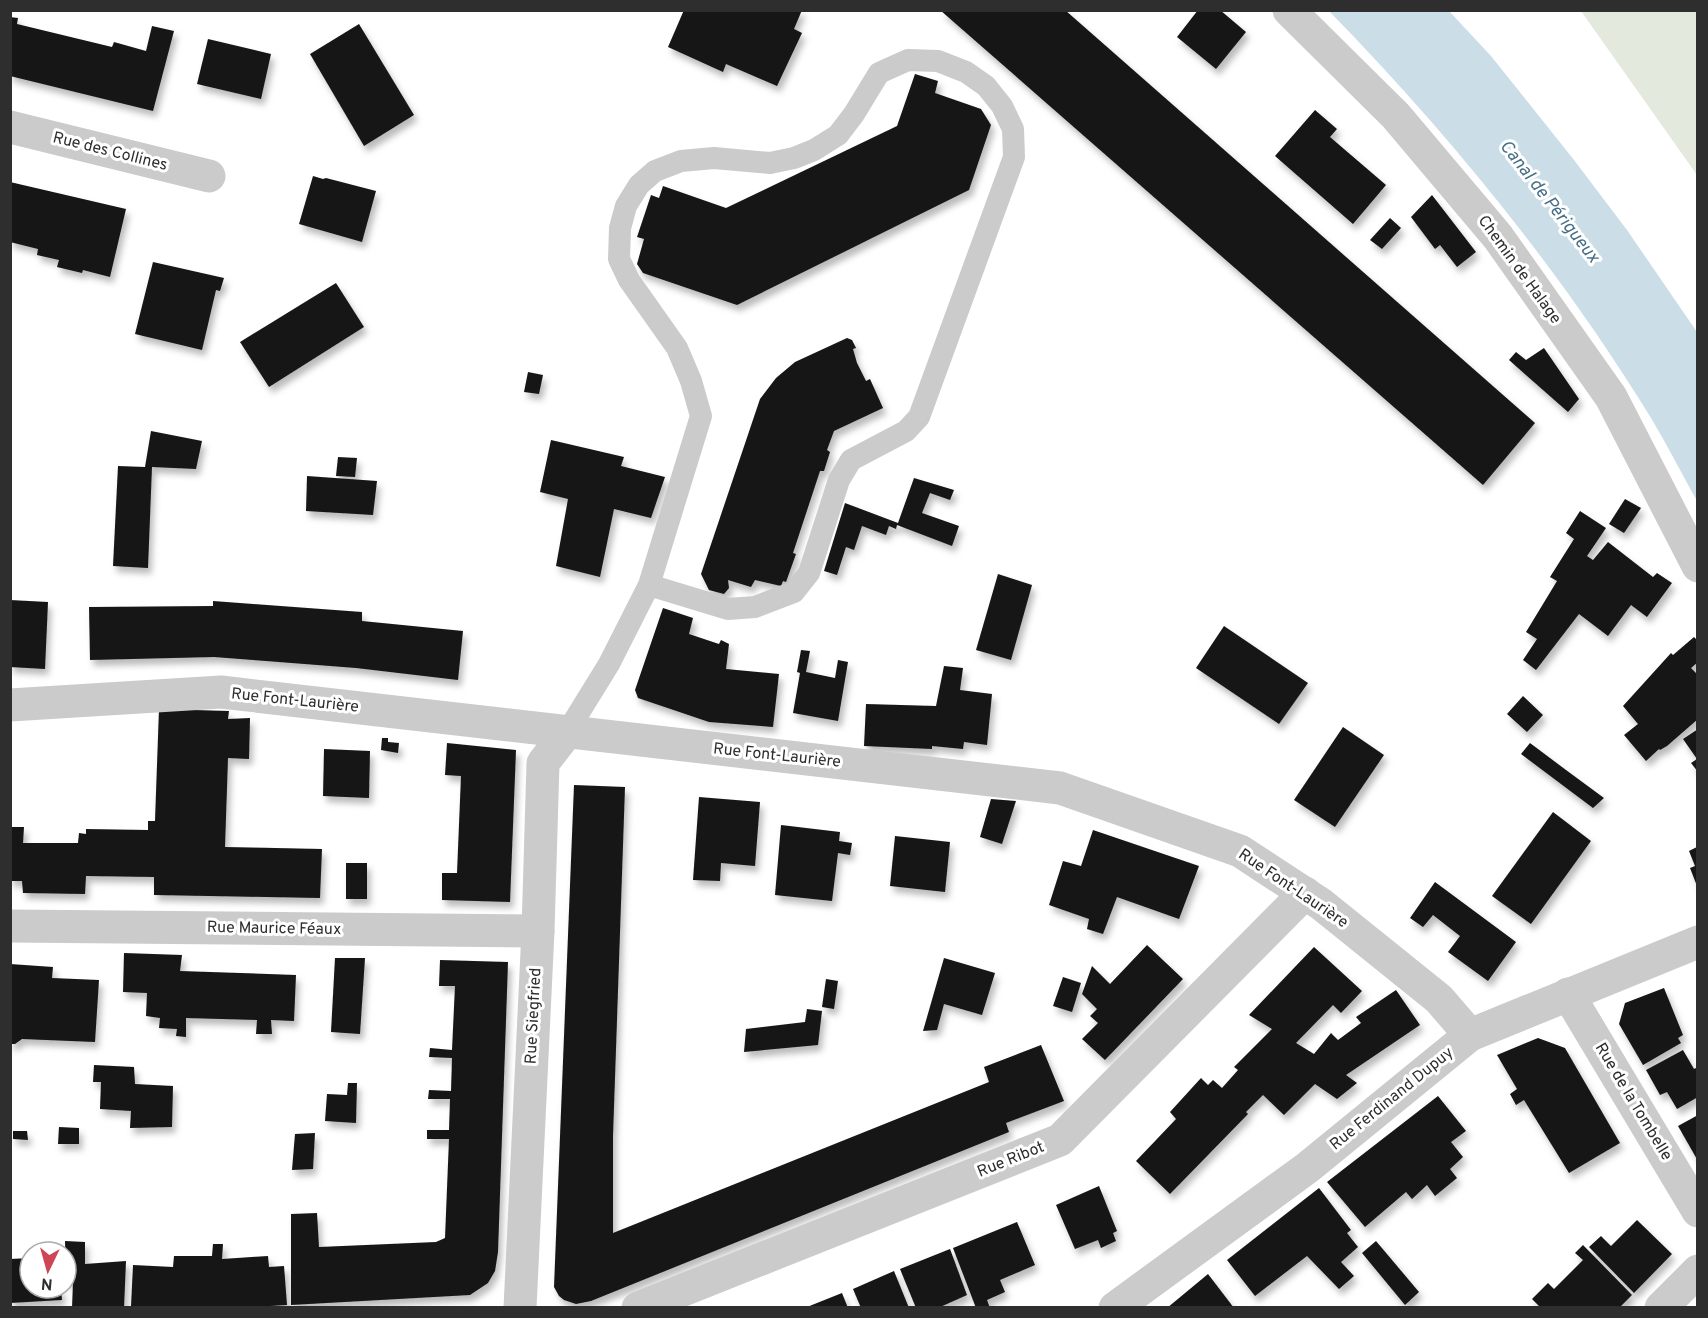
<svg xmlns="http://www.w3.org/2000/svg" width="1708" height="1318" font-family="Overpass,sans-serif">
<style>
.green{fill:#e4e9dd}
.water{fill:#cbdde7}
.building{fill:#151515;filter:url(#shadow)}
.lines{fill:none;stroke-linecap:round;stroke-linejoin:round}
.service{stroke:#cbcbcb;stroke-width:22}
.minor{stroke:#cbcbcb;stroke-width:33}
.labels{text-anchor:middle;dominant-baseline:central;stroke-width:6;stroke-linejoin:round;paint-order:stroke}
.street-label{font-size:16px;fill:#2e2e2e;stroke:#fff}
.water-label{font-size:18px;font-style:italic;fill:#466f85;stroke:#fff}
</style>
<defs>
<filter id="shadow"><feDropShadow dx="3.5" dy="6" stdDeviation="3" flood-color="#0004"/></filter>
</defs>
<rect width="100%" height="100%" fill="#fff"/>
<path class="green" d="M1581 11H1697V175Z"/>
<path class="water" d="M1329 11H1449L1491 56 1574 160 1627 230 1697 332V501C1682 474 1667 445 1651 418 1561 271 1449 134 1329 11Z"/>
<g class="building">
<path d="M684 10H802L794 29 802 33 777 86 726 64 723 72 668 47Z"/>
<path d="M940 10H1065L1535 423 1483 485Z"/>
<path d="M1198 10H1220L1246 32 1216 69 1177 37Z"/>
<path d="M10 17 18 18 17 24 112 47 114 42 146 51 152 26 174 31 153 111 10 76Z"/>
<path d="M359 24 414 115 364 146 310 54Z"/>
<path d="M208 39 271 54 261 99 197 84Z"/>
<path d="M915 74 938 81 935 93 981 109 991 125 969 190 737 305 643 273 637 264 644 239 637 237 651 195 659 198 663 186 726 208 897 126Z"/>
<path d="M1315 110 1337 129 1330 137 1386 185 1353 224 1275 156Z"/>
<path d="M313 176 323 179 326 178 376 191 362 242 299 224Z"/>
<path d="M10 182 126 209 110 277 83 270 82 273 57 267 59 260 37 255 38 249 10 242Z"/>
<path d="M1432 195 1476 252 1457 267 1440 245 1435 249 1411 217Z"/>
<path d="M1390 218 1401 228 1382 249 1370 240Z"/>
<path d="M153 262 224 278 220 291 216 290 202 350 135 334Z"/>
<path d="M336 283 364 327 269 387 240 342Z"/>
<path d="M847 338 852 340 856 348 853 349 857 363 866 381 870 379 883 408 834 431 827 450 830 452 824 471H820L793 553 796 554 786 582 783 581 781 586 755 580 751 587 728 580 729 588 724 594 709 590 701 574 760 399 776 378 795 362Z"/>
<path d="M1544 348 1579 399 1568 412 1509 360 1516 352 1526 360Z"/>
<path d="M528 372 543 375 539 394 524 392Z"/>
<path d="M151 431 202 441 196 469 152 467 148 568 113 566 118 466 145 467Z"/>
<path d="M551 440 624 457 621 466 665 477 651 518 614 509 600 577 556 566 568 499 540 492Z"/>
<path d="M338 457 357 458 355 477 336 476Z"/>
<path d="M307 476 377 481 373 515 306 511Z"/>
<path d="M914 478 954 490 950 500 930 493 922 513 959 526 952 546 897 525 896 529 889 526 886 535 862 526 854 550 846 547 837 575 824 571 845 503 898 523Z"/>
<path d="M1625 499 1641 508 1624 533 1609 524Z"/>
<path d="M1580 511 1606 528 1587 556 1593 560 1608 542 1653 577 1657 573 1672 583 1647 617 1631 605 1608 636 1579 614 1536 670 1523 660 1537 639 1526 632 1557 581 1550 577 1574 539 1566 533Z"/>
<path d="M998 574 1032 585 1011 660 976 650Z"/>
<path d="M10 600 48 602 45 669 10 667Z"/>
<path d="M213 601 362 612V621L463 631 458 680 356 668 214 657 90 660 89 607 213 606Z"/>
<path d="M663 608 693 618 689 634 719 644 721 640 729 644 726 669 779 674 773 727 709 722 638 698 635 690Z"/>
<path d="M1224 626 1308 683 1279 724 1196 668Z"/>
<path d="M1694 637 1698 641V662L1691 668 1698 675V719L1667 746 1660 750 1659 749 1646 761 1624 735 1638 724 1623 706 1671 653 1673 655Z"/>
<path d="M801 650 810 651 806 672 835 678 838 660 848 662 838 721 793 713 800 673 797 672Z"/>
<path d="M944 666 963 668 960 690 992 694 987 745 964 742 963 749 932 746V749L864 746 866 704 936 706Z"/>
<path d="M1523 696 1543 715 1527 732 1507 714Z"/>
<path d="M159 709 229 711 228 719 250 718 249 759 228 758 225 847 322 849 320 898 154 895V877L86 876 85 894 23 893 22 881H10V827H24L23 843H78L79 833 86 834V829L148 830V821H155Z"/>
<path d="M1343 727 1384 755 1335 827 1294 800Z"/>
<path d="M1698 729V772L1691 763 1697 759 1683 739Z"/>
<path d="M382 738H388V742L399 743 398 753 381 750Z"/>
<path d="M447 743 516 750 510 902 442 900V873H457L461 776 445 775Z"/>
<path d="M1530 743 1566 770 1604 798 1593 808 1521 754Z"/>
<path d="M324 749 370 751 369 798 323 796Z"/>
<path d="M574 785 625 787 613 1136V1233L989 1082 984 1067 1041 1045 1064 1101 1006 1123 1009 1132 591 1301 576 1304 564 1300 559 1296 554 1287Z"/>
<path d="M699 797 760 802 755 866 721 863 720 881 693 880Z"/>
<path d="M991 799 1016 801 1002 844 980 837Z"/>
<path d="M1553 812 1591 841 1531 924 1492 896Z"/>
<path d="M781 825 840 832 839 841 852 843 850 855 838 853 832 901 775 895Z"/>
<path d="M1093 830 1199 866 1179 919 1117 897 1103 934 1087 929 1089 919 1049 905 1063 861 1081 866Z"/>
<path d="M895 836 950 842 945 892 890 886Z"/>
<path d="M1697 847V886L1690 868 1695 866 1689 851Z"/>
<rect x="346" y="863" width="21" height="36"/>
<path d="M1435 882 1516 942 1488 981 1448 952 1460 936 1433 915 1423 927 1410 918Z"/>
<path d="M1147 945 1183 979 1105 1060 1082 1039 1098 1023 1090 1016 1097 1009 1082 994 1092 966 1110 984Z"/>
<path d="M1314 947 1362 991 1341 1013 1333 1005 1296 1043 1314 1054 1331 1033 1338 1040 1361 1023 1356 1017 1396 990 1420 1025 1346 1075 1357 1083 1337 1099 1315 1084 1284 1115 1263 1095 1246 1112 1248 1114 1170 1194 1136 1161 1176 1119 1170 1112 1201 1078 1208 1085 1213 1080 1222 1088 1238 1070 1234 1067 1272 1029 1249 1015Z"/>
<path d="M124 953 182 955 180 971 296 975 294 1021 271 1020 272 1034H256L257 1020 186 1018V1037L176 1036 177 1029 159 1028 160 1018 146 1016 147 993 123 992Z"/>
<path d="M335 958H365L360 1034 331 1032Z"/>
<path d="M944 958 995 973 982 1015 944 1004 937 1030 923 1031Z"/>
<path d="M440 960 508 962 498 1252 495 1271 488 1283 470 1295 291 1305V1214L317 1213 319 1247 436 1242 445 1238 449 1139H427V1130H449L450 1099H428L429 1090 451 1091 452 1058 429 1057 430 1048 452 1050 455 986H439Z"/>
<path d="M10 964 53 967 52 978 99 980 95 1042 22 1039 15 1044H10Z"/>
<path d="M1063 977 1081 983 1072 1012 1053 1006Z"/>
<path d="M826 979 838 981 834 1009 822 1007Z"/>
<path d="M1664 988 1683 1035 1678 1038 1681 1043 1643 1065 1619 1024 1625 1003Z"/>
<path d="M807 1009 822 1011 818 1045 744 1052 746 1029 805 1022Z"/>
<path d="M1538 1038 1565 1048 1620 1143 1569 1173 1524 1100 1516 1105 1510 1094 1517 1089 1497 1055Z"/>
<path d="M1683 1050 1694 1069 1698 1067V1097L1677 1109 1667 1092 1660 1095 1646 1070Z"/>
<path d="M94 1065 134 1067 135 1084 173 1086 172 1127 130 1128 131 1111 100 1109 101 1082H93Z"/>
<path d="M348 1083H357L356 1123 325 1121 327 1094 347 1095Z"/>
<path d="M1438 1096 1466 1131 1451 1142 1463 1157 1450 1169 1457 1178 1435 1196 1427 1185 1412 1199 1406 1192 1365 1227 1327 1182Z"/>
<path d="M1698 1115V1161L1678 1126Z"/>
<path d="M59 1127 79 1128V1144H58Z"/>
<path d="M13 1131H27L28 1140 13 1139Z"/>
<path d="M315 1133 313 1169 292 1170 295 1134Z"/>
<path d="M1099 1186 1117 1231 1113 1233 1116 1241 1101 1248 1098 1240 1075 1249 1056 1205Z"/>
<path d="M1319 1188 1351 1230 1347 1233 1358 1247 1341 1262 1354 1276 1339 1289 1307 1256 1255 1296 1227 1260Z"/>
<path d="M1637 1220 1672 1254 1634 1293 1589 1247 1601 1236 1611 1246Z"/>
<path d="M1017 1222 1035 1265 1000 1280 1005 1292 987 1300 990 1308H976L953 1248Z"/>
<path d="M65 1241 85 1242V1264L126 1261 124 1308H72L73 1282 66 1283Z"/>
<path d="M1376 1241 1419 1292 1405 1305 1362 1253Z"/>
<path d="M213 1244H223L222 1259 268 1256 269 1267 284 1266 287 1305 236 1308 131 1306 133 1265 173 1267 174 1256H212Z"/>
<path d="M1583 1245 1632 1295 1619 1308H1541L1532 1299 1548 1283 1554 1289 1583 1260 1575 1253Z"/>
<path d="M950 1249 967 1295 938 1308H916L900 1269Z"/>
<path d="M30 1258V1288H61L62 1300 10 1303V1259Z"/>
<path d="M894 1271 909 1308H861L853 1289Z"/>
<path d="M1208 1274 1234 1308H1167Z"/>
<path d="M842 1293 848 1308H807V1307Z"/>
</g>
<g class="lines">
<path class="service" d="M567 732 609 664 649 585 701 416 691 381 677 348 629 280 619 259 620 228 626 206 639 185 655 171 681 161 714 158 770 163 794 158 814 150 838 135 854 114 879 73 908 60 938 61 966 72 986 86 1002 106 1013 129 1014 157 919 417 906 431 851 460 839 480 809 573 794 592 755 607 728 609 649 585"/>
<g class="minor">
<path d="M1289 10 1396 116 1498 237 1611 397 1698 566"/>
<path d="M10 127 209 176"/>
<path d="M10 705 221 692 1060 788 1240 851 1321 904 1439 999 1470 1035"/>
<path d="M10 926 538 931"/>
<path d="M1568 994 1698 1211"/>
<path d="M520 1308 538 931 543 763 567 732"/>
<path d="M638 1308 1060 1140 1305 893"/>
<path d="M1115 1308 1307 1168 1470 1035 1698 942"/>
<path d="M1661 1308 1698 1271"/>
</g>
</g>
<g class="labels">
<g class="street-label">
<text transform="translate(110 152) rotate(14)">Rue des Collines</text>
<text transform="translate(1519 270) rotate(54)">Chemin de Halage</text>
<text transform="translate(295 701) rotate(6)">Rue Font-Laurière</text>
<text transform="translate(777 756) rotate(6)">Rue Font-Laurière</text>
<text transform="translate(1293 889) rotate(34)">Rue Font-Laurière</text>
<text transform="translate(274 929) rotate(1)">Rue Maurice Féaux</text>
<text transform="translate(534 1016) rotate(-87)">Rue Siegfried</text>
<text transform="translate(1392 1099) rotate(-39)">Rue Ferdinand Dupuy</text>
<text transform="translate(1633 1102) rotate(59)">Rue de la Tombelle</text>
<text transform="translate(1011 1160) rotate(-22)">Rue Ribot</text>
</g>
<g class="water-label">
<text transform="translate(1549 202) rotate(52)">Canal de Périgueux</text>
</g>
</g>
<rect width="1708" height="1318" fill="none" stroke="#2e2e2e" stroke-width="24"/>
<g transform="translate(48 1270) rotate(185)"><circle r="28" fill="#ffffff" stroke="#ababab" stroke-width="1.5"/>
<path d="M0-4.5L10 22L0 15L-10 22Z" fill="#ce4656"/>
<text y="-9" font-size="16" font-weight="bold" text-anchor="middle" fill="#2e2e2e">N</text>
</g>
</svg>
